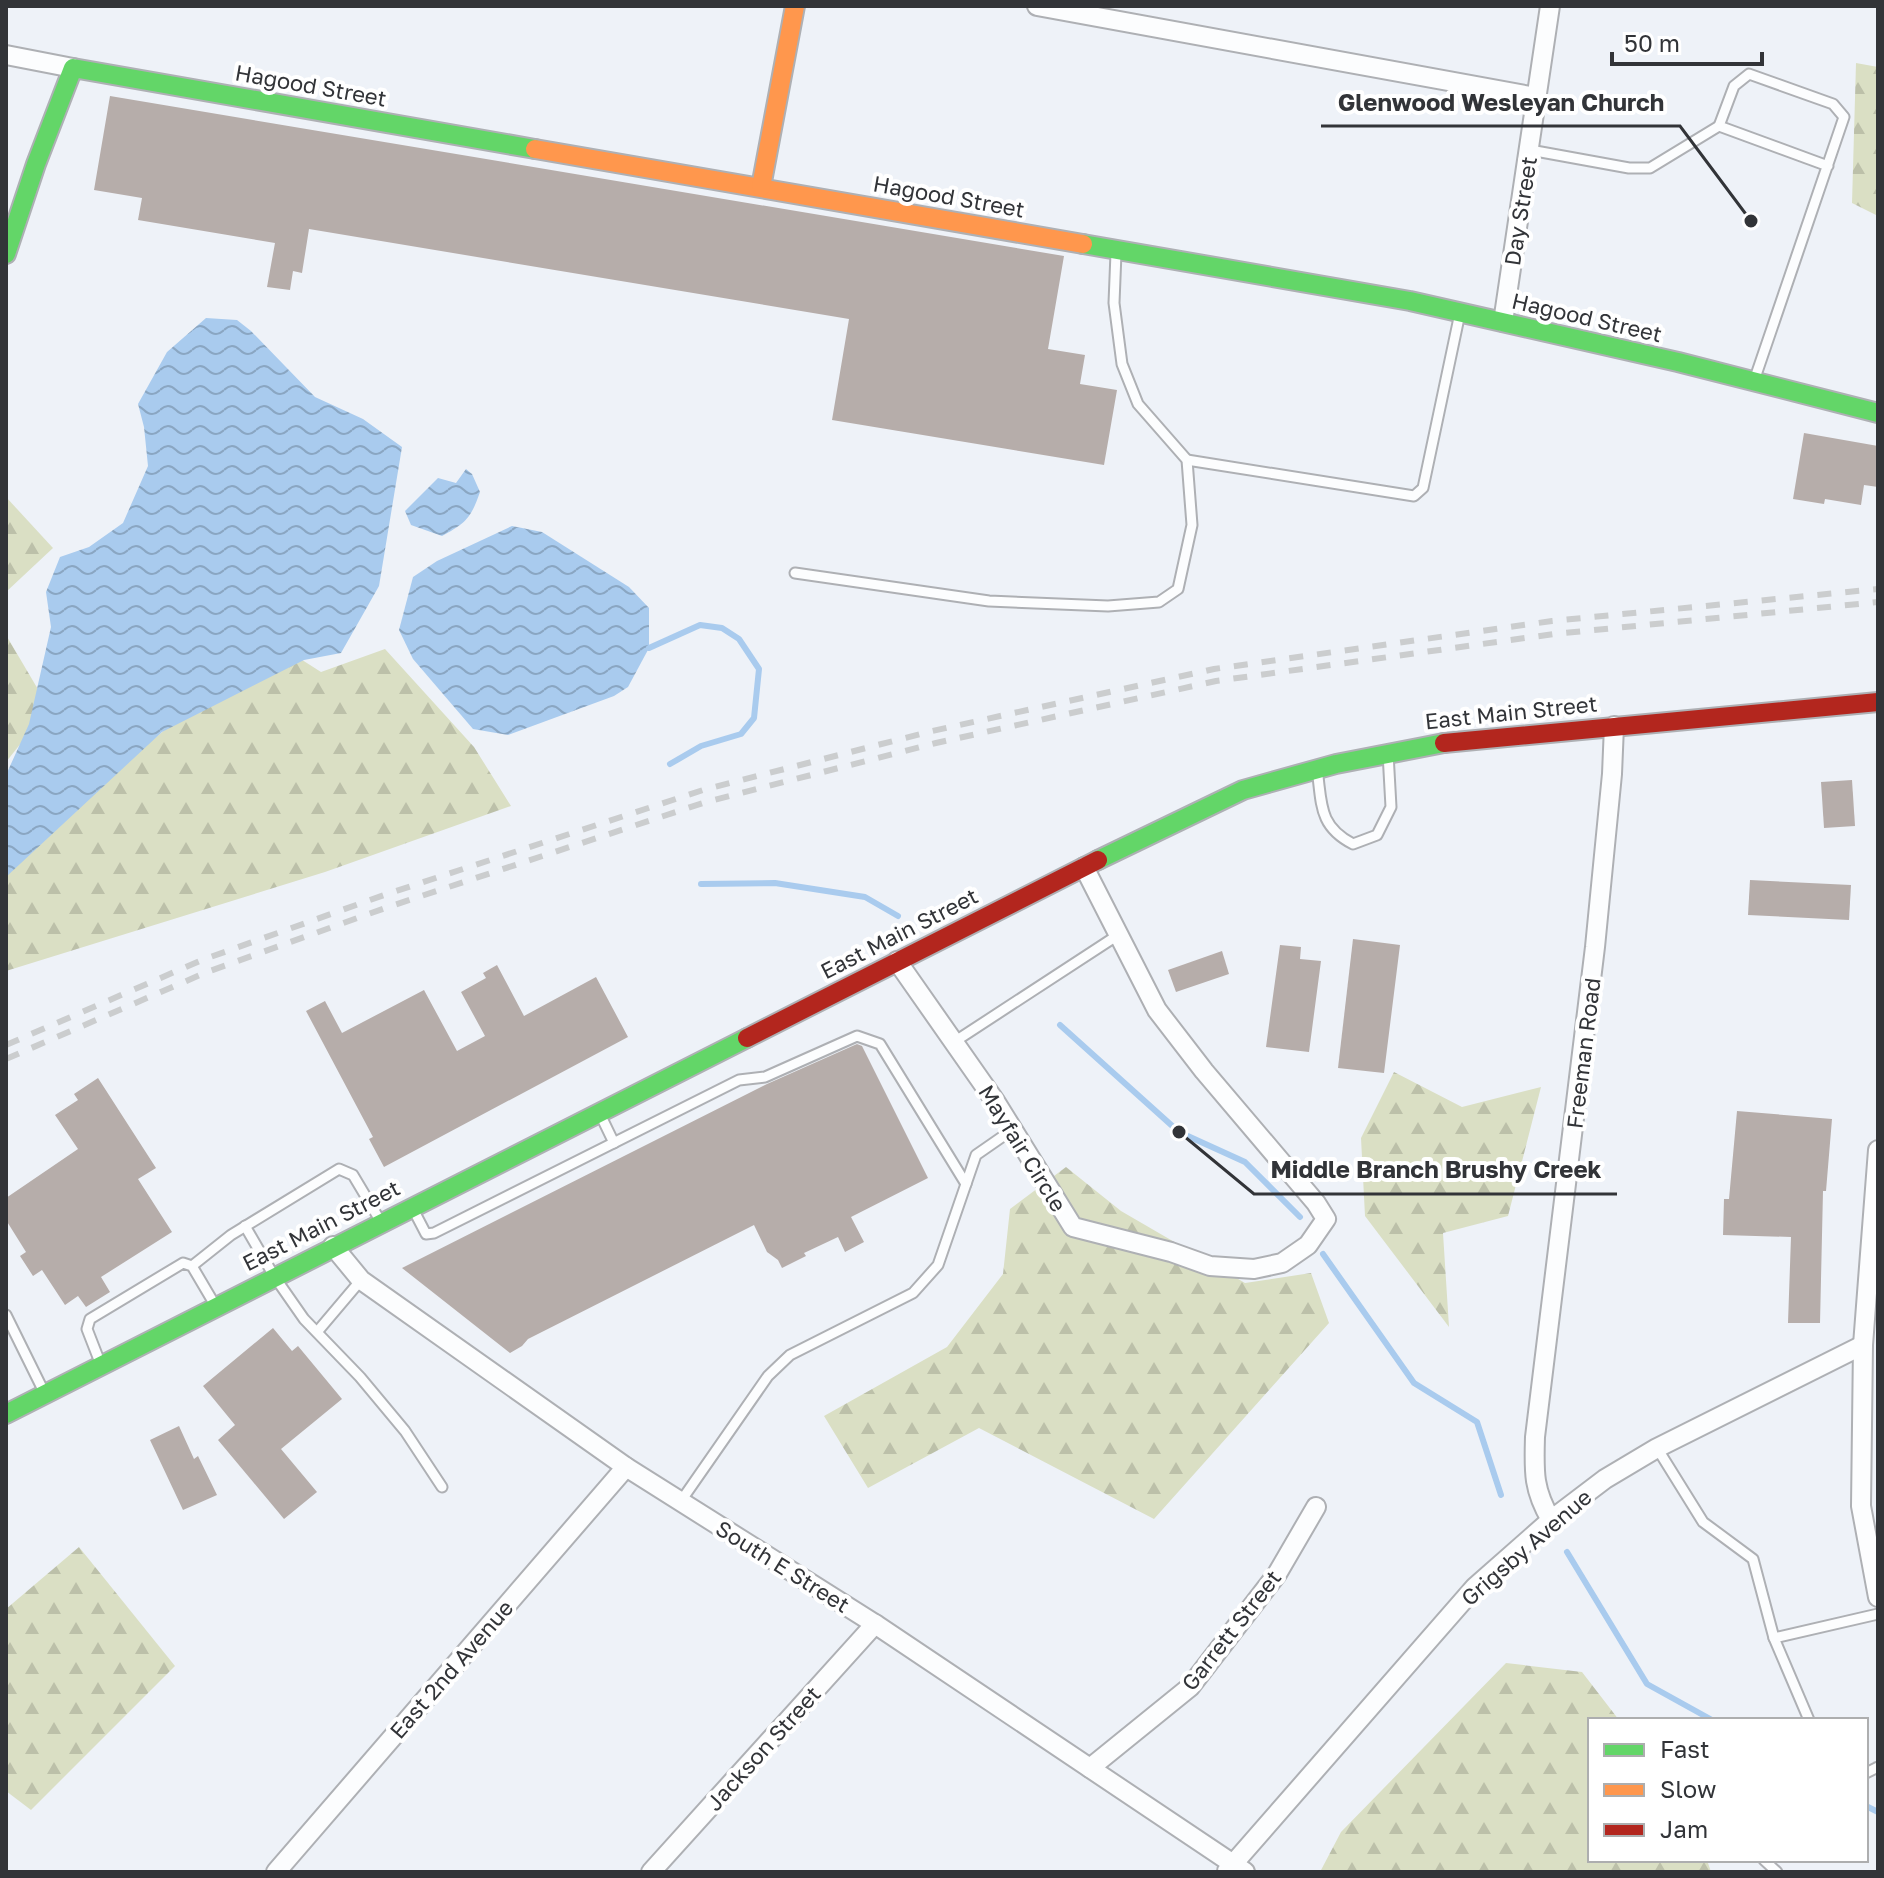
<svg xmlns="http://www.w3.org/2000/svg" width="1884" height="1878" font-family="'Golos Text',sans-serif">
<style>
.forest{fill:url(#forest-firs)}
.water{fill:url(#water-waves)}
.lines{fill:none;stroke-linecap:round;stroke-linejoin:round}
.stream{stroke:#a9cbee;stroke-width:6}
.building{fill:#b6adaa}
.lane-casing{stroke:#aeb0b4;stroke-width:13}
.street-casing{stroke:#aeb0b4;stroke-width:22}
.fast-casing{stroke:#aeb0b4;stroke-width:22}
.slow-casing{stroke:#aeb0b4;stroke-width:22}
.jam-casing{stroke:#aeb0b4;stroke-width:22}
.lane{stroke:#fcfdfe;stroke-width:9}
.street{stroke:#fcfdfe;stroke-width:18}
.fast{stroke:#63d668;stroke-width:18}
.slow{stroke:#ff974d;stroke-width:18}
.jam{stroke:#b3261e;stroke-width:18}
.rail{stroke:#cbcdce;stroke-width:6;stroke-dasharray:14 14;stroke-linecap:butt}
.labels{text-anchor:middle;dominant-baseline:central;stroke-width:8;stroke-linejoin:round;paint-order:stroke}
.street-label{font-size:22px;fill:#323438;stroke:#fff}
.leader{fill:none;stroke:#323438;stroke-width:3}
.callout-dot{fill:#323438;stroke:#fff;stroke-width:3}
.callout-label{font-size:24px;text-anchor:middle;font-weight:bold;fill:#323438;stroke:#fff;stroke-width:8;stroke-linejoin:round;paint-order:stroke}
</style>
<defs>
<pattern id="forest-firs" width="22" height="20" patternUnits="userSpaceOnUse" patternTransform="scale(2)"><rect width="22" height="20" fill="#dadfc4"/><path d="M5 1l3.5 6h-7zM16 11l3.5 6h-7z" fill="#bcc0a9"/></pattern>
<pattern id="water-waves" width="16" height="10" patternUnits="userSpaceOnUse" patternTransform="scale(2)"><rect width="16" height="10" fill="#a9cbee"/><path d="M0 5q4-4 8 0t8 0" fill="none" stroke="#8aa6c2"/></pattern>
</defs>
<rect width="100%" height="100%" fill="#eef2f8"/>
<g class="forest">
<path d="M1856 63 1878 67V216L1852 203Z"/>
<path d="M6 497 53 548 6 592Z"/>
<path d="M6 635 49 708 6 762Z"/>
<path d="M274 642 321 672 385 649 474 747 511 806 325 872 6 971V858Z"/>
<path d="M1394 1072 1462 1107 1541 1087 1508 1216 1443 1233 1449 1327 1365 1216 1361 1138Z"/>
<path d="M1066 1167 1121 1211 1245 1283 1311 1273 1329 1323 1154 1519 979 1428 868 1488 824 1416 947 1347 1003 1274 1010 1209Z"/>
<path d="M79 1547 175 1666 31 1810 6 1791V1609Z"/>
<path d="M1506 1663 1582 1672 1619 1720H1590V1860H1707L1711 1872H1320L1341 1832Z"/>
</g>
<g class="water">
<path d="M206 318 237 320 251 331 315 397 363 419 402 447 379 586 341 653 304 660 162 732 6 877V775L29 724 51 627 46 592 60 557 89 547 123 523 148 466 144 427 138 404 167 352Z"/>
<path d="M466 469 472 474 480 492C471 518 466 523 442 536L411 525 405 511 438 478 456 483Z"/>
<path d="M512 526 542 532 629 587 649 608V648L628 687 614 696 508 735 473 729 413 659 399 630 413 577 437 561Z"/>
</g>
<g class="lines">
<g class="stream">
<path d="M649 648 700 625 722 628 739 639 759 669 754 718 741 734 701 746 670 764"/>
<path d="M701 884 775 883 865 897 898 916"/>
<path d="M1060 1025 1179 1132 1245 1162 1300 1217"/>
<path d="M1323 1254 1414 1383 1477 1422 1501 1495"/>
<path d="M1567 1552 1647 1684 1712 1720"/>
<path d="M1866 1806 1878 1812"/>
</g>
</g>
<g class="building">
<path d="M110 96 1064 256 1048 349 1085 355 1080 384 1117 390 1104 465 832 420 849 319 309 229 302 273 293 271 290 290 267 287 275 243 138 220 142 198 94 190Z"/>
<path d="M1804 433 1878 446V487L1864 485 1861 505 1825 499 1824 504 1793 499Z"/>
<path d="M1852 780 1855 826 1824 828 1821 782Z"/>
<path d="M1750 880 1851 885 1849 920 1748 915Z"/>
<path d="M1353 939 1400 945 1384 1073 1338 1068Z"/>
<path d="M1280 945 1301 947 1300 959 1321 961 1309 1052 1266 1047Z"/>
<path d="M1222 951 1229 974 1176 992 1168 970Z"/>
<path d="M497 965 524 1016 596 977 628 1037 384 1167 369 1139 373 1137 306 1011 325 1001 342 1033 424 990 457 1051 485 1036 461 992 486 978 483 973Z"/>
<path d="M857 1044 862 1046 928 1178 851 1217 864 1242 845 1252 838 1237 804 1253 806 1256 782 1268 778 1260 767 1252 754 1225 528 1339 522 1346 510 1353 402 1268 767 1084Z"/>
<path d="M98 1078 156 1168 138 1179 172 1232 101 1277 110 1292 86 1307 78 1296 65 1305 42 1270 33 1276 20 1256 26 1252 6 1220V1198L78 1149 55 1115 78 1100 74 1094Z"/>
<path d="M1737 1111 1832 1119 1826 1191H1823L1820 1323H1788L1791 1237 1723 1235 1724 1199H1729Z"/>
<path d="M273 1328 292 1351 298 1346 342 1399 281 1449 317 1492 284 1519 218 1440 235 1425 203 1386Z"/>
<path d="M179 1426 194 1459 198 1456 217 1495 183 1510 150 1440Z"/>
</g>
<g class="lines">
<g class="lane-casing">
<g id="lane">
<path d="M1530 150 1629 168H1650L1719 126"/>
<path d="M1755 378 1844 117 1833 104 1749 74 1734 86 1719 126 1828 166"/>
<path d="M1187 460 1414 496 1423 488 1460 313"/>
<path d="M795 573 989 601 1108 606 1159 602 1178 589 1192 525 1187 460 1138 404 1122 364 1114 303 1116 253"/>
<path d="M1317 769C1322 803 1318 826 1353 844L1377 835 1391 807 1388 753"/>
<path d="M954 1042 1118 935"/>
<path d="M600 1114 614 1143"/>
<path d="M413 1209 426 1234 434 1233 739 1080 765 1077 857 1036 880 1044 966 1184"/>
<path d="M245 1226 274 1276 304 1319 360 1377 405 1431 442 1487"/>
<path d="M192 1266 231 1235 339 1169 353 1175 381 1222"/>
<path d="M6 1315 45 1394"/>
<path d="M317 1332 361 1280"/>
<path d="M101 1365 87 1329 90 1319 183 1263 192 1266 215 1305"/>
<path d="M1657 1448 1703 1522 1753 1559 1774 1638 1809 1720"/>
<path d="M681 1501 768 1376 790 1355 913 1293 938 1265 976 1155 1012 1130"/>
<path d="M1774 1638 1878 1614"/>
<path d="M1866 1773 1878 1767"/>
<path d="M1764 1860 1777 1872"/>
</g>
</g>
<g class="street-casing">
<g id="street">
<path d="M1037 6 1536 97"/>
<path d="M6 55 73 68"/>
<path d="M1503 322 1550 6"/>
<path d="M897 961 995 1101 1073 1227 1171 1252 1210 1266 1254 1269 1282 1263 1308 1245 1326 1219 1316 1203 1204 1071 1157 1010 1084 867"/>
<path d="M1878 1150 1863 1345 1861 1506 1878 1597"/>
<path d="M333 1246 361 1280 626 1467 875 1624 1245 1872"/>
<path d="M1551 1520C1533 1489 1534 1472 1535 1437L1595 947 1612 774 1614 726"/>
<path d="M1090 1768 1190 1687 1277 1574 1316 1507"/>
<path d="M1227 1871 1475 1587 1551 1520 1605 1479 1657 1448 1863 1345"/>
<path d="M276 1872 626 1467"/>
<path d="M651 1872 875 1624"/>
</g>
</g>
<g class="fast-casing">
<g id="fast">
<path d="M1083 244 1410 301 1678 362 1878 413"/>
<path d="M6 254 36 164 73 68 535 149"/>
<path d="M1098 860 1243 790 1336 764 1444 743"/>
<path d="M6 1414 747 1038"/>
</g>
</g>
<g class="slow-casing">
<g id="slow">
<path d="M535 149 1083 244"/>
<path d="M761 187 795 6"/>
</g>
</g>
<g class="jam-casing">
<g id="jam">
<path d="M1444 743 1878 702"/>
<path d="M747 1038 1098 860"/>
</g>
</g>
<use href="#lane" class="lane"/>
<use href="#street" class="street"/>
<use href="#fast" class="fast"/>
<use href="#slow" class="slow"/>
<use href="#jam" class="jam"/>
<g class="rail">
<path d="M6 1045 202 960 384 895 703 790 932 731 1214 669 1552 621 1878 589"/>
<path d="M6 1059 207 972 388 907 706 802 936 743 1216 681 1554 634 1878 602"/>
</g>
</g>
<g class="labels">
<g class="street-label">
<text transform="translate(311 85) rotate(10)">Hagood Street</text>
<text transform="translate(949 196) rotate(10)">Hagood Street</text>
<text transform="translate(1520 211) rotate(-81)">Day Street</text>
<text transform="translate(1587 317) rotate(13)">Hagood Street</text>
<text transform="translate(1511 712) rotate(-6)">East Main Street</text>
<text transform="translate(899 933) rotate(-27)">East Main Street</text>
<text transform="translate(1583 1053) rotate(-83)">Freeman Road</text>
<text transform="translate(1023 1148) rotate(58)">Mayfair Circle</text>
<text transform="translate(321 1225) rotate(-27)">East Main Street</text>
<text transform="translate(1526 1547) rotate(-41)">Grigsby Avenue</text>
<text transform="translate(783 1566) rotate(32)">South E Street</text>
<text transform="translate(1231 1630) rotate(-52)">Garrett Street</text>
<text transform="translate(451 1669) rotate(-49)">East 2nd Avenue</text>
<text transform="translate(763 1748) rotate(-48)">Jackson Street</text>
</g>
</g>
<path class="leader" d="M1751 221L1680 126H1321M1179 1132L1254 1194H1617"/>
<g class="callout-dot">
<circle cx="1751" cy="221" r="8"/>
<circle cx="1179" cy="1132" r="8"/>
</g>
<g class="callout-label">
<text x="1501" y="111">Glenwood Wesleyan Church</text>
<text x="1436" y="1178">Middle Branch Brushy Creek</text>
</g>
<rect width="1884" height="1878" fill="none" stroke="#323438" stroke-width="16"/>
<rect x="1588" y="1718" width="280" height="144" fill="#ffffff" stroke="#adaeaf" stroke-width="2"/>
<rect x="1604" y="1744" width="40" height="12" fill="#63d668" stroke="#adaeaf" stroke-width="2"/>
<text x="1660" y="1758" font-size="24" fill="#323438">Fast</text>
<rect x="1604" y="1784" width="40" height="12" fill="#ff974d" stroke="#adaeaf" stroke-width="2"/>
<text x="1660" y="1798" font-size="24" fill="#323438">Slow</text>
<rect x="1604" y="1824" width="40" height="12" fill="#b3261e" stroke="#adaeaf" stroke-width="2"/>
<text x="1660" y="1838" font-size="24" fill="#323438">Jam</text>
<path d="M1612 52v12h150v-12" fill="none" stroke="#323438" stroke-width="4"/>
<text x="1624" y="52" font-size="24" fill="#323438" stroke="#ffffff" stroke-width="6" paint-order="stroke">50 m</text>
</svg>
